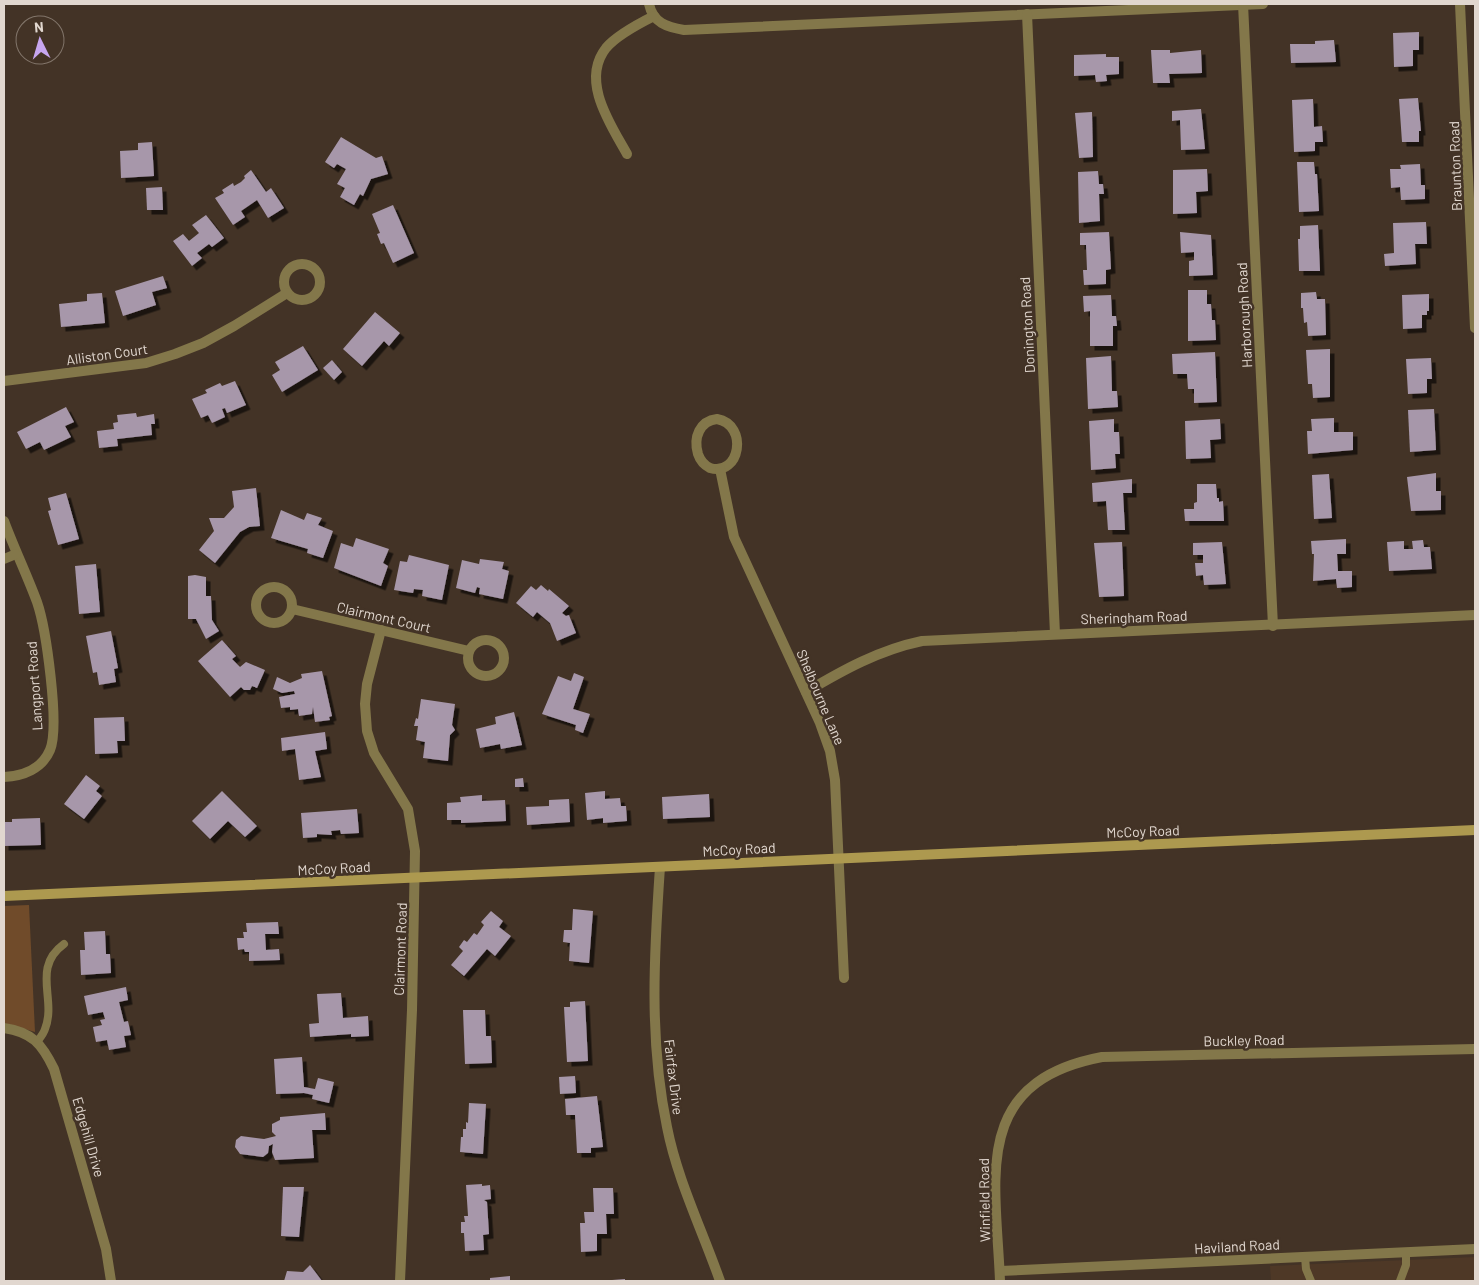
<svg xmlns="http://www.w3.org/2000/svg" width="1479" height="1285" font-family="Barlow,sans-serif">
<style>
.built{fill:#4e3826}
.green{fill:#704b2a}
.building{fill:#a797aa;filter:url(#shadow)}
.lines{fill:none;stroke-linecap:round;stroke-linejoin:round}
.lane{stroke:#83774a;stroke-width:8}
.street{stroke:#83774a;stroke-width:10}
.secondary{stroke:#ad994f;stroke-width:10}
.labels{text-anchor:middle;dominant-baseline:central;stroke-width:5;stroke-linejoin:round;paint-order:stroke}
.street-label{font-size:14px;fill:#e1d7cf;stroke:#433326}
</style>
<defs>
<filter id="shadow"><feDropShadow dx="4.5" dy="4.5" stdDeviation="0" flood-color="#0009"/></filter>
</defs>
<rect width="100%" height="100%" fill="#433326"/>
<path class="built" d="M1475 1257V1281H1271L1270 1266Z"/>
<path class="green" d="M29 905 35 1032 4 1023V906Z"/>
<g class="building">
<path d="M1419 32V50H1413V66L1394 67 1393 33Z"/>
<path d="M1334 40 1336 62 1291 63 1290 44H1315V41Z"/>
<path d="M1151 50H1170V53L1201 50 1202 73 1169 74 1170 83H1153Z"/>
<path d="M1106 54V57H1119V74L1106 75 1107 81 1096 82 1095 75 1074 76V55Z"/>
<path d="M1418 98 1421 131H1419V142H1402L1399 99Z"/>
<path d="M1313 99 1314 127 1322 126 1323 142H1315V151L1294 152 1292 100Z"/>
<path d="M1201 109 1205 149 1181 150 1180 120 1172 121V111Z"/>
<path d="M1092 112 1093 157 1079 158 1075 113Z"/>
<path d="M341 137 376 158 382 156 388 174 371 179 363 196 360 194 354 205 340 197 345 188 337 184 346 169 337 164 334 168 325 162Z"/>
<path d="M152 142 154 176 121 178 120 151 138 150V143Z"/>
<path d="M1297 162H1314L1315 174H1317L1319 211 1299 212Z"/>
<path d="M1420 164 1421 185H1425V199L1401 200 1400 187 1391 188 1390 169H1401L1400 165Z"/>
<path d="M1207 169 1208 191 1196 192 1197 213 1173 214V170Z"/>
<path d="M251 170 266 192 271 188 284 208 268 218 257 200 241 211 245 217 233 225 215 198 224 193 222 190 233 183 234 186 241 182 245 178 244 176Z"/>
<path d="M1098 171 1099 184H1103L1104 194H1099L1100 221 1079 223 1078 172Z"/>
<path d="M162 187 163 210H147L146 188Z"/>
<path d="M393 205 414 253 393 263 384 243 381 244 377 234 380 233 372 214Z"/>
<path d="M206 215 224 238 212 247 209 244 197 253 202 258 192 266 173 241 183 234 189 241 199 233 192 225Z"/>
<path d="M1426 222 1427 244H1415L1416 264 1385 266 1384 254 1394 253 1393 223Z"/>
<path d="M1318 225 1320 271H1299L1298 239H1300V226Z"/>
<path d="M1109 232 1111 269 1106 270V284L1084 285 1083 270H1087L1086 245H1080V233Z"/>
<path d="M1180 232 1211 235 1213 275 1189 276V261L1194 260V252L1181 253Z"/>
<path d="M163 276 167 288 152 292 156 305 123 316 115 291Z"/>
<path d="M1188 290H1207V304H1211L1212 320H1215L1216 340 1188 341Z"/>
<path d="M1316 292 1317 299H1325L1326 335 1308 336 1307 322 1304 323 1303 308H1301V293Z"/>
<path d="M102 293 105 323 61 327 59 304 87 301V294Z"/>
<path d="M1429 294V311H1427V315H1422V328L1403 329 1402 295Z"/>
<path d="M1111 295 1112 316H1116L1117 326H1113V346H1090V311L1084 312 1083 296Z"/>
<path d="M375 312 400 333 389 346 384 341 362 366 343 349Z"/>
<path d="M303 346 318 370 282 392 272 375 280 370 275 362Z"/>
<path d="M1330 349V397L1313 398 1312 384H1308L1306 350Z"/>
<path d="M1215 352 1217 402 1194 403V389H1188L1187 374H1173L1172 354Z"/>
<path d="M1111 356 1112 391H1117L1118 407 1088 409 1086 358Z"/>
<path d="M1431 358 1432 379H1427V393L1408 394 1406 359Z"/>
<path d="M332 360 342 372 334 380 323 368Z"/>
<path d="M235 381 246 405 227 413 225 408 222 409 225 417 212 423 208 415 201 418 192 399 207 393 205 390 220 383 222 386Z"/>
<path d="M66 407 74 422 65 426 71 437 44 450 40 442 26 449 17 432Z"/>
<path d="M1434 409 1436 450 1410 452 1408 410Z"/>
<path d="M136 413 137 417 154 414 155 424H151L152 435 117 439 118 446 99 448 97 431 114 429 113 423 118 422 117 415Z"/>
<path d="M1334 418V432H1353V450L1308 454 1307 431H1312L1311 419Z"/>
<path d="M1114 419V432H1119L1120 454H1115L1116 468 1091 470 1089 421Z"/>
<path d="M1220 419 1221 439 1210 440 1211 458 1186 459 1185 421Z"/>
<path d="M1436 473V491H1441V510L1411 511 1407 477Z"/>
<path d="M1329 474 1332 518 1314 519 1312 475Z"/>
<path d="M1132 479V493H1123L1125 530H1108L1106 501 1093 502 1092 483Z"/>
<path d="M1197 484H1216L1217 498H1219V502L1223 501 1224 521H1185L1184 509H1194V503L1197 502Z"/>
<path d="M256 488 260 526 249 527 240 532 215 563 199 550 214 531 209 518H224L234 507 232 491Z"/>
<path d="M66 493 79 539 58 545 48 511 51 510 48 498Z"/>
<path d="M281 510 304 520 307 513 322 518 318 525 333 531 323 558 307 553 308 549 271 538Z"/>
<path d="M356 538 389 549 383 563 388 566 381 586 334 568 341 543 353 547Z"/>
<path d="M1346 539V554H1337L1338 571H1352V587L1337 588 1336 579 1313 581 1314 554H1312L1311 541Z"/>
<path d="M1423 540 1424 547H1430L1432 569 1389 571 1387 542 1404 541V549H1413L1412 541Z"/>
<path d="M1122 542 1124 596 1099 597 1094 543Z"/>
<path d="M1222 542 1226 584 1204 585 1203 575 1196 576 1195 563H1203V555H1193V543Z"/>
<path d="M409 555 449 565 442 600 422 596 423 590 414 589 413 593 394 590 400 561 407 562Z"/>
<path d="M480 559 504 562 502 569 509 571 503 599 479 594 480 588 477 587 475 593 456 588 462 560 479 564Z"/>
<path d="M96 564 100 612 79 614 75 566Z"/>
<path d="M195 575 206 577V596H211L212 620 219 631 206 639 196 619H188V576Z"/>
<path d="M541 585 548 591 549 589 569 606 562 613 566 616 569 615 576 633 557 641 550 623 537 612 533 617 516 603 531 586 536 590Z"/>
<path d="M111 631 118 668 114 669 116 682 99 685 97 672 93 673 86 636Z"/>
<path d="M222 640 236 656 232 659 240 667 246 662 265 670 257 688 252 686 250 690H244L241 687 230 697 198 661Z"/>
<path d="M322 671 332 716 329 717 330 720 315 722 313 707 312 714 299 716 298 709 290 710V707L281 708 279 697 295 694 294 691 282 693 273 689 277 677 290 683 302 678 301 674Z"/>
<path d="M574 673 584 677 573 709 590 714 583 733 575 730 576 725 542 714 558 676 571 681Z"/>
<path d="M421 699 455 704 452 725 455 730 450 735 448 761 423 758 425 742 416 740 418 726H414L416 718 418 719Z"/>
<path d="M514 712 522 745 501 749 500 744 480 748 476 729 496 724 495 717Z"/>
<path d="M124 717 125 741H117L118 753 95 754 94 718Z"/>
<path d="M325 732 327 749 315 751 321 777 299 780 295 749 282 751 281 738Z"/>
<path d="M86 775 100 786 96 791 102 796 84 819 64 804Z"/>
<path d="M523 778 524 787H515V779Z"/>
<path d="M222 791 257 826 245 837 228 821 210 839 192 821Z"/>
<path d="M605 791V799L620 798 621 806H626L627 821 603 823V818L587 820 585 793Z"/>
<path d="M709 794 710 817 663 819 662 797Z"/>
<path d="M482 795V801L505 800 506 821 461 823V820H447V803L461 802 460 797Z"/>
<path d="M569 799 570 822 527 825 526 807 549 806V800Z"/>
<path d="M357 809 359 833 341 834 340 830 331 831 332 835 317 834V837L303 838 301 813Z"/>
<path d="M40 818 41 845 4 846V822H12V819Z"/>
<path d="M573 909 593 911 589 963 569 961 570 943 563 942 564 930H572Z"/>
<path d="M491 911 503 921 499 927 511 936 495 956 487 949 464 976 451 965 463 951 459 947 464 940 467 942 474 933 477 935 484 925 481 922Z"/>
<path d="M278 922 279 934H265L266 950 279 949 280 960 249 961V952H245L244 949 238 950 237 938H244L243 932H247L246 923Z"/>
<path d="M105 931 106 954H110L111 973 81 975 80 950H85L84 932Z"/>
<path d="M126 987 128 1000 119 1002 124 1022 128 1021 131 1035 124 1036 126 1047 109 1050 107 1040 96 1042 93 1027 102 1025 100 1020 105 1019 103 1012 88 1015 84 996Z"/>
<path d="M341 993 343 1018 368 1016 369 1036 351 1037V1034L310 1037 309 1024 319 1023 317 994Z"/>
<path d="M585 1001 588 1061 567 1062 564 1007H570V1002Z"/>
<path d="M463 1010H485L486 1036H491L492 1063 465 1064Z"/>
<path d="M302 1057 304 1087 315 1089 318 1078 334 1082 329 1103 312 1099 313 1095 304 1093 276 1094 274 1059Z"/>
<path d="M575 1076 576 1093 560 1094 559 1077Z"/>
<path d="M597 1096 603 1147 591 1148V1153H577L575 1115H566L565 1099Z"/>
<path d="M469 1103 486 1104 483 1154 460 1152 461 1137H463V1129H466V1122L468 1123Z"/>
<path d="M325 1113 326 1130H312L314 1158 275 1160 272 1152 273 1144 269 1146 268 1153 263 1157 240 1154 235 1147 236 1140 241 1136 264 1139 276 1136 272 1132V1124L280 1120V1117Z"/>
<path d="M482 1184V1186L490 1185 491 1199 484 1200 487 1202 489 1234 483 1235 484 1250 465 1251 464 1233H461V1222H465L464 1216H468L466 1185Z"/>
<path d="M283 1187H304L299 1237 281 1236Z"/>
<path d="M593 1188H613L614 1214H606L607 1234H597V1251L581 1252 580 1223H585L584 1212H594Z"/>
<path d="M310 1265 322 1281H284L287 1271 303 1272Z"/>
<path d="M510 1276V1281H490V1278Z"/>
<path d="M625 1279V1281H613L612 1280Z"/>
</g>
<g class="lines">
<g class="lane">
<path d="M37 1042C40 1038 44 1033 45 1029 57 999 31 968 64 944"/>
<path d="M1305 1257 1306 1269 1311 1281"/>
<path d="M1400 1281 1406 1265V1252"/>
</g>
<g class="street">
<path d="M649 4C653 23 667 27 684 30L1263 4"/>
<path d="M1243 4 1273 626"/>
<path d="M1460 4 1475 328"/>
<path d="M1027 14 1055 634"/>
<path d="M627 154C611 125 580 81 606 48 616 36 640 23 654 16"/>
<circle cx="302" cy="282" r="18"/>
<path d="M4 381 146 363 175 354 203 343 234 326 287 293"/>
<path d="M717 419C749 425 740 477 710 468 704 465 700 460 698 454 693 437 700 421 717 419Z"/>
<path d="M720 469 734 537 820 723 830 751 835 780 844 978"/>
<path d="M4 521C14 548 27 575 37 602 46 628 60 726 50 750 42 769 23 776 4 777"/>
<path d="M4 559 16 554"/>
<circle cx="274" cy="605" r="18"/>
<path d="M292 609 469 651"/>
<path d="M381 630 367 684 365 704 367 731 374 753 408 809 415 851 412 1010 400 1281"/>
<circle cx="486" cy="658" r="18"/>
<path d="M806 692C843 670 879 650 922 641L1475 615"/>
<path d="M660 867C654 955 649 1041 667 1127 677 1179 703 1232 720 1281"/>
<path d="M4 1028C32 1032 42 1044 54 1069L106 1249 111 1281"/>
<path d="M1000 1271 1475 1249"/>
<path d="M1000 1281C996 1179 970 1082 1102 1057L1475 1049"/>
</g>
<path class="secondary" d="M4 896 1475 830"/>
</g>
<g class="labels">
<g class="street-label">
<text transform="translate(1455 166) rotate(-92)">Braunton Road</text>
<text transform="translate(1244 315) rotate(-93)">Harborough Road</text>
<text transform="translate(1027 325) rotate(-93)">Donington Road</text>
<text transform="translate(107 354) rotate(-8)">Alliston Court</text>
<text transform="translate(384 617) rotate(13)">Clairmont Court</text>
<text transform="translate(1134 617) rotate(-2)">Sheringham Road</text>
<text transform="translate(34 686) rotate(-94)">Langport Road</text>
<text transform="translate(821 697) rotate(67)">Shelbourne Lane</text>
<text transform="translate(1143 831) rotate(-2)">McCoy Road</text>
<text transform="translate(739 849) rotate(-3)">McCoy Road</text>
<text transform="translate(334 868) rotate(-3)">McCoy Road</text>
<text transform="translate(400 949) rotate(-88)">Clairmont Road</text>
<text transform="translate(1244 1040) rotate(-1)">Buckley Road</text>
<text transform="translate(674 1077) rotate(83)">Fairfax Drive</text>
<text transform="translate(89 1137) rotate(74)">Edgehill Drive</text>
<text transform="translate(984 1200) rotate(-91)">Winfield Road</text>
<text transform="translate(1237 1246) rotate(-3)">Haviland Road</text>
</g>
</g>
<rect width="1479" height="1285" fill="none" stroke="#e1d7cf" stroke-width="10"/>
<g transform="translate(40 40) rotate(355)"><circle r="24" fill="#433326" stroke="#82756a"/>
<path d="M0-4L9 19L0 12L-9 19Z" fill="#c7a6ef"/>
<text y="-8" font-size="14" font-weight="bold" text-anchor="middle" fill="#e1d7cf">N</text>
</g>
</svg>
